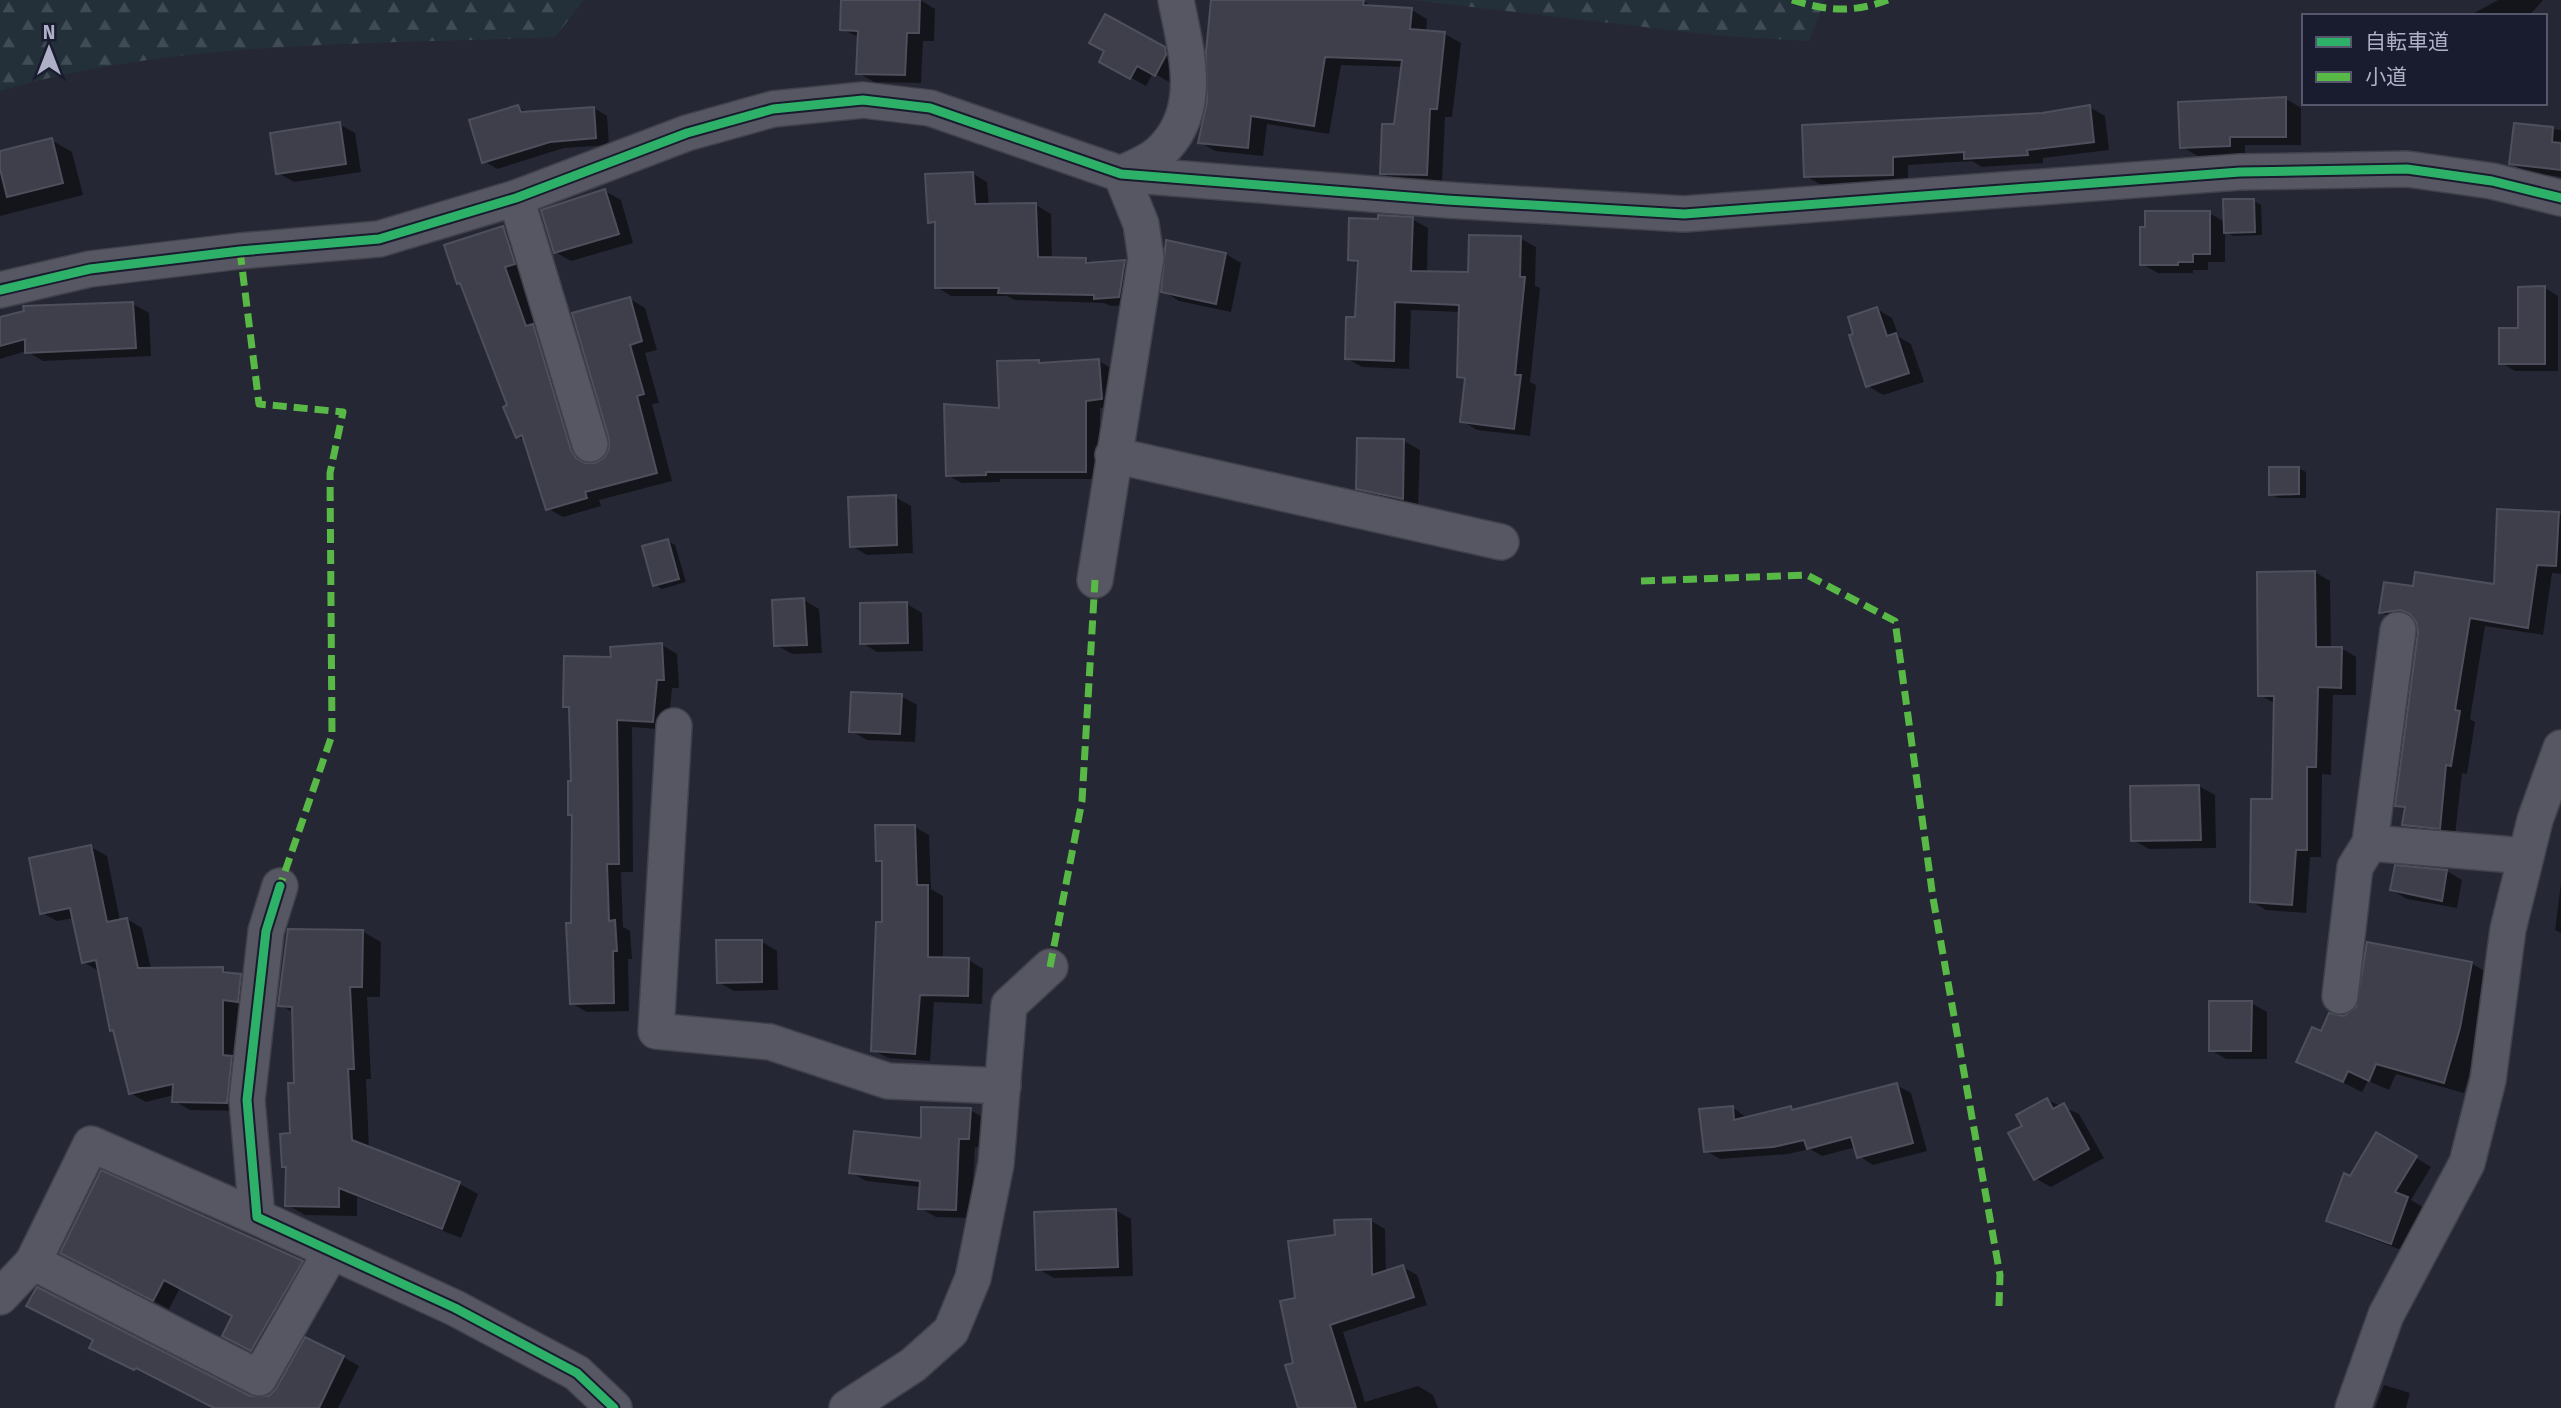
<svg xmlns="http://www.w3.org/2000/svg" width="2561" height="1408" font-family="'Fira Sans','Noto Sans JP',sans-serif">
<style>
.forest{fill:url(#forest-firs)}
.shadow{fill:#0007}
.building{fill:#3e3f4a;stroke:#4d4f5c;stroke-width:2}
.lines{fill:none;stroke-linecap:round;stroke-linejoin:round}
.street-casing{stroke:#40414b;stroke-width:38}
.street{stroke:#565762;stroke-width:35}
.quiet{stroke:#58b947;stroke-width:7;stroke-dasharray:14 7;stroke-linecap:butt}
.cycleway-casing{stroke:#191c2f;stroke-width:13}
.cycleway{stroke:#2db169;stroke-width:9}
</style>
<defs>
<pattern id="forest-firs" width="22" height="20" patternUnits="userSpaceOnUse" patternTransform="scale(1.75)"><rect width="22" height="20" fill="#23303a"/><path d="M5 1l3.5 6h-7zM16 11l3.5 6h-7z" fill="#404b55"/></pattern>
</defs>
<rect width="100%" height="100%" fill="#262734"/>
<g class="forest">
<path d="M0 0H584L555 37C371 45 179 39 0 91Z"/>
<path d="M1412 0H1825L1809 41 1722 36Z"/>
</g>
<g class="shadow">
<path d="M843 0H920L935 9 934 41H923L921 83 874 82 858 73 860 38 842 29Z"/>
<path d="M1213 0 1363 1 1374 7 1412 10 1427 19 1426 32 1445 34 1461 43 1452 117H1445L1442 183H1397L1382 173 1396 126 1403 67 1341 65 1329 134 1267 124 1263 156 1215 151 1200 142 1209 102Z"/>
<path d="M2498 0H2543L2529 16H2469Z"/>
<path d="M1164 48 1180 58 1171 83 1153 73 1146 86 1101 61Z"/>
<path d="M2286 99 2301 108V145H2245V154L2198 156 2182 147Z"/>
<path d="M518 107 529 113 594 108 607 116 609 145 564 148 497 169 484 161Z"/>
<path d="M2089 107 2105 116 2109 150 2043 158V163L1982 167 1972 161 1908 165V183L1821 185 1806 176 2042 115Z"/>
<path d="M339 124 355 133 361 172 294 182 278 173Z"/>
<path d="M2515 125 2561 130V177L2526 172 2510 163Z"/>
<path d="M51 140 72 152 83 195 0 216V153Z"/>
<path d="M972 173 987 182 989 206 1036 205 1051 214 1052 259H1086L1093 264 1125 261 1140 270 1134 305 1111 306 1104 303 1015 300 1007 296H951L937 287V226L930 222Z"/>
<path d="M605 191 621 200 633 243 571 261 555 252Z"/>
<path d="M2254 201 2261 205 2262 235 2233 236 2225 232V262H2208V270H2193V273H2158L2142 264 2209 213 2225 222Z"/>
<path d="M1412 219 1428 228 1427 273 1470 274 1520 238 1536 247 1535 286 1540 288 1530 382 1536 385 1530 436 1477 430 1462 421 1467 381 1458 376 1460 312 1411 310 1409 369 1362 367 1346 358 1357 319 1360 265 1350 259Z"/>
<path d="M503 228 519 237 529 273 520 276 589 465 605 459 611 450 630 299 645 308 657 350 645 353 659 403 652 404 672 481 599 500 601 506 563 517 547 508 525 441 517 436 509 406 462 286 458 283Z"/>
<path d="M1226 254 1241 263 1231 312 1179 301 1163 291Z"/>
<path d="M2545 288 2558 296V371H2515L2501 363Z"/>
<path d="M133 304 149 313 151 356 43 361 26 351 0 359V319Z"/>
<path d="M1877 309 1892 318 1899 337 1911 344 1924 382 1883 395 1868 386Z"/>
<path d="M1099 361 1113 369 1116 407 1100 408V479H1000V482L962 483 947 475 1039 362 1044 365Z"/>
<path d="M1404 441 1420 450 1418 507 1374 497 1358 488Z"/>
<path d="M2298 468 2306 472V498H2278L2271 494Z"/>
<path d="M895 497 911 506 913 553 867 555 852 546Z"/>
<path d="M2558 514 2561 515V574L2552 573 2543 635 2485 626 2470 719 2475 722 2467 774 2462 773 2455 836 2419 833 2404 825 2407 811 2397 805 2420 632 2416 618 2396 621 2381 612 2414 588 2496 586Z"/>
<path d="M668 541 675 545 686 582 662 589 655 585Z"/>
<path d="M2315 572 2330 581 2331 648H2341L2356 657V695H2333L2331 775 2322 774 2321 857H2310L2306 913 2266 910 2251 901 2274 801 2276 704 2260 695Z"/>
<path d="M804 600 819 609 822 653 792 654 776 645Z"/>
<path d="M907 604 922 613 923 651 877 652 862 643Z"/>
<path d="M662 645 677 654 679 688H672L668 730 632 727 633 872H621L623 927 630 931 632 959H628L629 1011 587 1012 571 1003 574 817 570 814 573 782 570 709 565 706 613 659Z"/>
<path d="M901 696 917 705 915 742 867 740 851 731Z"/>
<path d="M2199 786 2215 795 2216 848 2149 849 2133 840Z"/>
<path d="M915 827 929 835 931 889 943 896V959L969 960 983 969 982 1004 934 1002 930 1061 888 1058 873 1050 883 924V863L877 860Z"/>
<path d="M91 847 107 856 120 921 127 919 142 928 151 969H222L256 984 253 1009 238 1008 242 1111 190 1110 174 1101V1095L146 1102 130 1093 99 971 83 962 74 918 57 921 42 913Z"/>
<path d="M2447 871 2462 880 2457 908 2407 899 2392 890Z"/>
<path d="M2561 883V933L2555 930Z"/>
<path d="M362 931 381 942 380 997H367L371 1079H366L369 1149 460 1184 478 1194 461 1238 357 1197V1216L305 1215 287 1205 288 1169 284 1166 292 1135 296 1084 294 1013 280 1005Z"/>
<path d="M761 941 777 951 778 990 734 991 718 982Z"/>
<path d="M2471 963 2491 975 2479 1039 2464 1093 2396 1074 2389 1090 2368 1081 2362 1092 2299 1061 2322 1034 2344 1017Z"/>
<path d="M2251 1003 2267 1012V1059H2226L2211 1050Z"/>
<path d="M1896 1085 1911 1093 1927 1151 1873 1165 1859 1156 1856 1147 1822 1156 1810 1149 1788 1154 1720 1159 1706 1151 1732 1107 1747 1118 1791 1108 1797 1111Z"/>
<path d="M2047 1100 2079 1114 2104 1158 2051 1187 2035 1178 2024 1127Z"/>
<path d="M970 1110 986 1119 984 1148 975 1147 971 1218 936 1217 920 1208 921 1187 866 1181 851 1172 922 1140Z"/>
<path d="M2377 1134 2431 1167 2411 1200 2423 1207 2407 1252 2344 1229 2329 1220Z"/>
<path d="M1115 1210 1131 1219 1133 1276 1054 1278 1038 1269Z"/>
<path d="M1371 1221 1385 1229 1386 1273 1403 1267 1417 1275 1427 1305 1343 1332 1365 1402 1418 1386 1433 1395 1438 1408H1302L1296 1364 1297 1299 1337 1237Z"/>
<path d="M78 1261 302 1262 317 1271 267 1359 240 1345 234 1316 180 1288 169 1309Z"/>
<path d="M38 1289 259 1400 343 1357 359 1366 338 1408H216L91 1348 95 1340Z"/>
<path d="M2384 1385 2410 1393 2406 1408H2375Z"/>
</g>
<g class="building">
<path d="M841 0H920L919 33H907L905 75 856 74 858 31 840 30Z"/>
<path d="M1211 0H1364L1363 5 1412 8 1410 29 1445 32 1437 109H1430L1427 175 1380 174 1382 124H1394L1402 60 1325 57 1314 126 1251 116 1248 148 1198 143 1207 102 1206 52Z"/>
<path d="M1105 14 1165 47 1166 55 1155 76 1137 66 1130 79 1099 62 1104 51 1089 43Z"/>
<path d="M2286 97V137H2230V146L2180 148 2178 102Z"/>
<path d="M518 105 521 112 594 107 596 138 550 142 482 163 469 120Z"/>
<path d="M2090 105 2094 142 2027 150 2028 155 1964 159V152L1893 157V175L1804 177 1802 125 2042 113Z"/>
<path d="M340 122 346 164 276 174 270 133Z"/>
<path d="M2514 123 2553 127 2552 142 2561 143V170L2509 164Z"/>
<path d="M52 138 63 183 7 197 0 169V151Z"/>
<path d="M973 172 975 204 1036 203 1038 257 1086 258V263L1125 260 1119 297 1094 299V295L998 293 999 288H935V222L928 223 925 174Z"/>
<path d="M605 189 619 234 554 253 541 210Z"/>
<path d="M2223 199H2254L2255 232 2224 233Z"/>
<path d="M2145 211H2210V254H2193V262H2178V265H2140V227H2145Z"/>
<path d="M1378 215 1413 217 1411 271 1468 272 1469 235 1521 236 1520 277H1525L1515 375H1521L1514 429 1460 422 1465 378 1457 377 1459 305 1395 302 1394 361 1345 359 1346 317H1355L1358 261 1348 260 1349 218 1378 219Z"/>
<path d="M503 226 515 264 505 267 526 326 533 324 571 450 576 458 585 463H595L604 458 609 449V439L572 313 630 297 642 341 630 345 644 394 637 396 657 473 585 492 587 498 546 510 522 435 516 438 503 407 507 405 460 283 457 284 444 245Z"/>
<path d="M1166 240 1226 253 1216 304 1161 292Z"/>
<path d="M2545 286V364H2499V328H2518V287Z"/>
<path d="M133 302 136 348 25 353V339L0 346V317L24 311 23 306Z"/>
<path d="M1877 307 1887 336 1896 333 1909 373 1866 387 1849 335 1853 334 1848 317Z"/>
<path d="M1099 359 1102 399 1086 401V472H986V475L946 476 944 404 999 408 997 361 1039 360V363Z"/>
<path d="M1357 438 1404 439 1403 499 1356 489Z"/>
<path d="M2269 467H2299V494L2269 495Z"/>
<path d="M896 495 897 545 850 547 848 497Z"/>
<path d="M2497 509 2559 512 2556 566 2537 565 2528 628 2470 618 2455 710 2460 711 2451 766 2446 765 2440 829 2402 825 2405 807 2395 806 2418 632 2416 622 2410 614 2400 610 2379 613 2384 582 2413 586 2415 572 2494 584Z"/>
<path d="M668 539 679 579 653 586 642 546Z"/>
<path d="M2315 571 2316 647H2342L2341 688 2318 687 2316 767H2307V850H2296L2292 905 2250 902 2251 799H2272L2274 696H2258L2257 572Z"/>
<path d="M804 598 807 645 774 646 772 600Z"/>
<path d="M907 602 908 643 860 644V603Z"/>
<path d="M662 643 664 680H657L653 722 617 720 619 864H607L609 921 615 920 617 951H613L614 1003 570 1004 566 923H571L572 815H568V781H571L569 707H563L564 656 611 657 610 647Z"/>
<path d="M851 692 902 694 900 734 849 732Z"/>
<path d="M2199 785 2201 840 2131 841 2130 786Z"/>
<path d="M875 825H915L917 885H928V957L969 958 968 996 920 995 915 1054 871 1051 876 922H882V861H876Z"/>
<path d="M91 845 107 922 127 918 138 968 223 967V972L241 974 238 1002 223 1000V1055L232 1056 227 1103 172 1102 173 1084 129 1094 113 1030 110 1031 96 960 82 963 70 908 40 914 29 858Z"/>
<path d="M2395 865 2447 870 2442 901 2390 890Z"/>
<path d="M288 929 363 930 362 987H350L354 1069H348L352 1140 460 1182 442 1229 339 1188V1207L285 1206 286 1167H282L280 1134 290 1133 288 1083H294L292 1007 278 1006Z"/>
<path d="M716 940H762V982L717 983Z"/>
<path d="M2367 942 2472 962 2460 1028 2444 1083 2376 1064 2369 1081 2348 1071 2343 1082 2296 1062 2312 1027 2321 1031 2329 1013 2344 1016 2356 1007Z"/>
<path d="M2209 1001H2252L2251 1051H2209Z"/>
<path d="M1897 1083 1913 1143 1857 1158 1851 1137 1807 1149 1804 1140 1773 1147 1704 1152 1699 1109 1733 1106 1734 1120 1791 1106 1792 1110Z"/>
<path d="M2047 1098 2053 1109 2064 1103 2089 1149 2034 1180 2008 1133 2022 1126 2016 1115Z"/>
<path d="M921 1107 971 1108 969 1139H959L956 1210 918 1209 920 1181 849 1173 854 1131 921 1138Z"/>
<path d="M2376 1132 2417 1156 2395 1192 2408 1197 2391 1244 2326 1221 2344 1173 2350 1176Z"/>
<path d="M101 1170 303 1261 251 1351 222 1336 232 1316 164 1280 153 1301 60 1253Z"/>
<path d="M1116 1209 1118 1267 1036 1270 1034 1212Z"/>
<path d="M1371 1219 1372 1275 1403 1265 1414 1297 1330 1325 1356 1408H1298L1285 1365 1293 1363 1280 1301 1295 1298 1288 1241 1335 1235 1334 1220Z"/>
<path d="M37 1287 250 1396H269L276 1389 305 1337 344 1356 319 1408H214L136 1368 134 1370 89 1348 93 1340 26 1306Z"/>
</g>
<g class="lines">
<g class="street-casing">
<g id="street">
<path d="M1121 174C1133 168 1149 162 1159 153 1205 112 1186 52 1176 0"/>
<path d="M516 198 590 444"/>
<path d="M0 290 90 269 240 251 379 239 516 198 687 133 773 109 863 100 930 108 1121 174 1447 200 1684 214 2240 172 2407 169 2492 181 2561 198"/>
<path d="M1113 455 1501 542"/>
<path d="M1095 580 1146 258 1141 224 1121 174"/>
<path d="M674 726 656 1031 770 1042 888 1081 1003 1086"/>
<path d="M2370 843 2526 856"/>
<path d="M280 886 266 931 247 1100 257 1217 455 1308 577 1373 614 1408"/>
<path d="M2340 996 2355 867 2370 843 2398 630"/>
<path d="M33 1262 259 1378 331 1252"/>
<path d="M0 1297 33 1262 91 1144 257 1217"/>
<path d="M847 1408 913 1365 951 1331 973 1278 996 1164 1009 1005 1050 967"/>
<path d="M2353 1408 2386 1315 2467 1163 2488 1080 2508 929 2535 820 2561 748"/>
</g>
</g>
<use href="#street" class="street"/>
<g class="quiet">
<path d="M1792 0C1828 11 1852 13 1888 0"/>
<path d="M240 251 259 404 343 412 330 473 332 735 280 886"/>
<path d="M1641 581 1807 575 1895 621 1933 898 2000 1275 1999 1306"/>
<path d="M1050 967 1082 801 1095 580"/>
</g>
<g class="cycleway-casing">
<g id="cycleway">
<path d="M0 290 90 269 240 251 379 239 516 198 687 133 773 109 863 100 930 108 1121 174 1447 200 1684 214 2240 172 2407 169 2492 181 2561 198"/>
<path d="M280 886 266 931 247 1100 257 1217 455 1308 577 1373 614 1408"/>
</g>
</g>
<use href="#cycleway" class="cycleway"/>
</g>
<rect x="2302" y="14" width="245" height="91" fill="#191c2f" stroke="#55576c" stroke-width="2"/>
<rect x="2316" y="37" width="35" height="10" fill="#2db169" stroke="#55576c" stroke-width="2"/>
<text x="2365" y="49" font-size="21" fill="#aeb0c7">自転車道</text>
<rect x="2316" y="72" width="35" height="10" fill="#58b947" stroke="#55576c" stroke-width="2"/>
<text x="2365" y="84" font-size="21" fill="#aeb0c7">小道</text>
<g transform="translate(49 49)" stroke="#191c2f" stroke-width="5" paint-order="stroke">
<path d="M0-5L12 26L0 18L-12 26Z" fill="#aeb0c7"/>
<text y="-10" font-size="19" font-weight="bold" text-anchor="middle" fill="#aeb0c7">N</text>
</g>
</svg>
